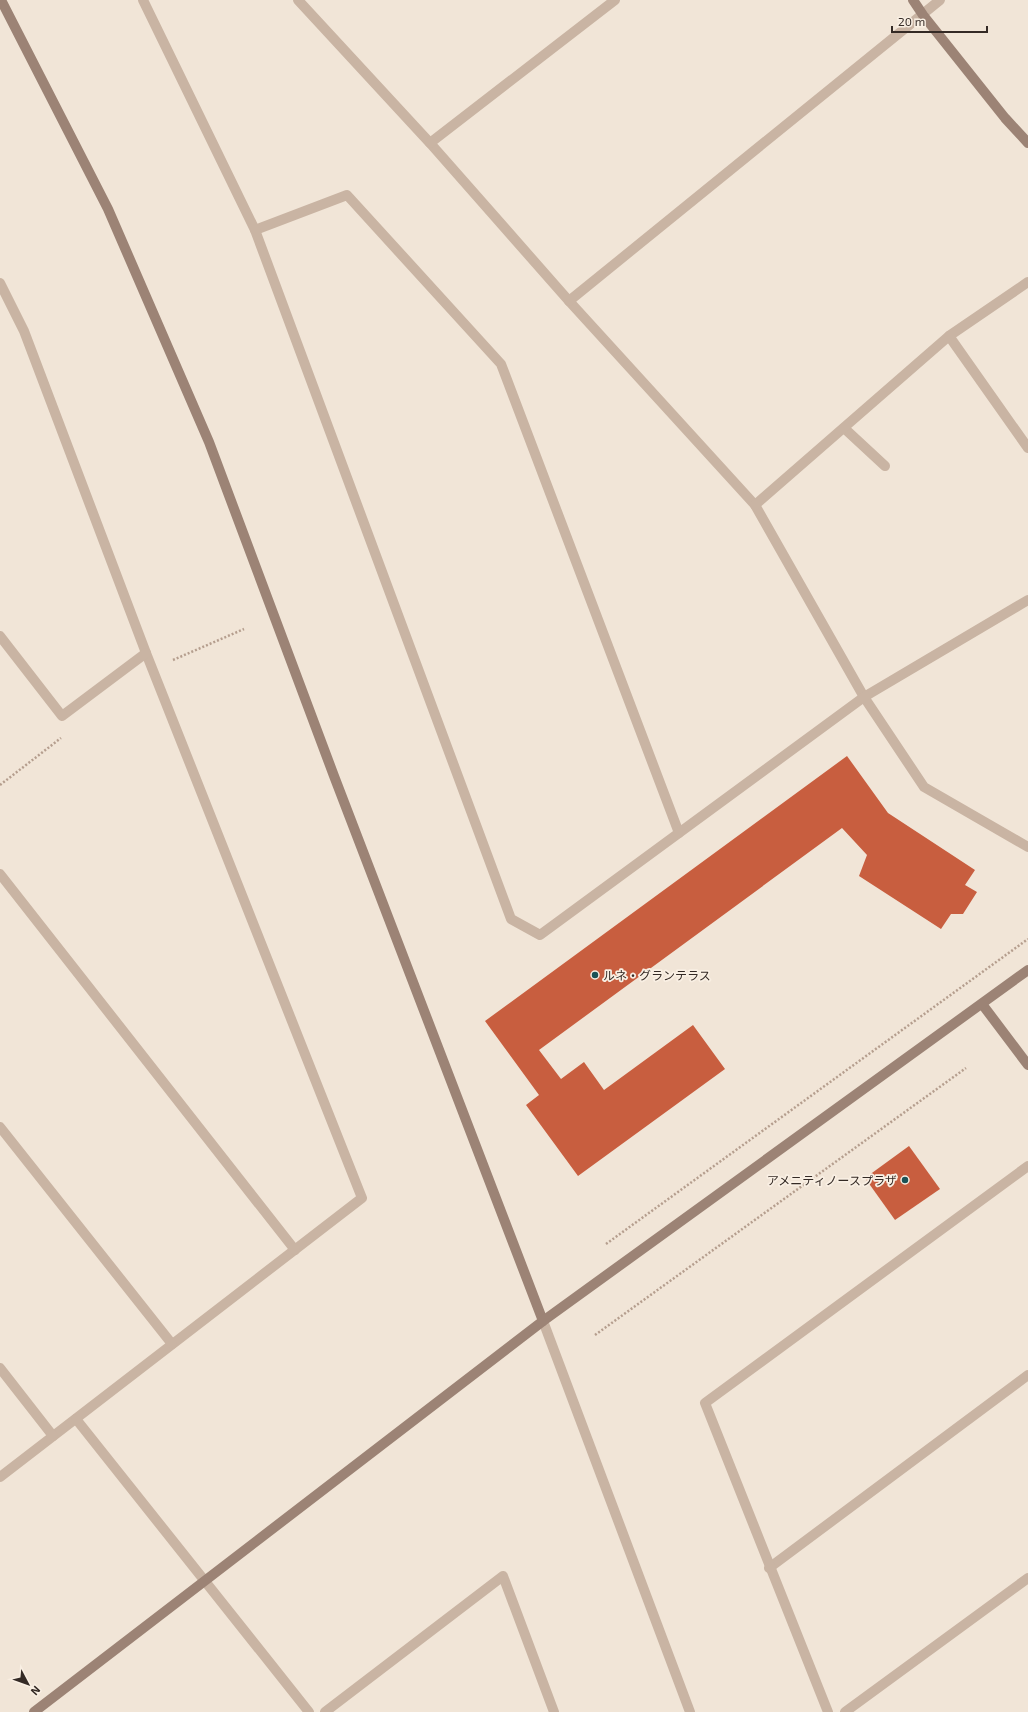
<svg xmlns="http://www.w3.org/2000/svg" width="1028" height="1712" font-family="'Exo 2','Noto Sans JP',sans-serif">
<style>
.building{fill:#c85e3f}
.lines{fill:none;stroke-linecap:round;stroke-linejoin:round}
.path{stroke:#b59e8e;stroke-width:2.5;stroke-dasharray:2 2;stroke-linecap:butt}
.lane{stroke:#c9b4a3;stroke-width:10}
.street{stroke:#c9b4a3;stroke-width:10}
.secondary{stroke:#9c8375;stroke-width:10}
.poi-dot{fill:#1b5256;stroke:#f9efe3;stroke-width:1.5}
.labels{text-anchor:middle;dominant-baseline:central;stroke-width:3.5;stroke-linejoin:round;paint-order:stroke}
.poi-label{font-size:12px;fill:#342a25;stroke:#f9efe3;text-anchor:start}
</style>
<rect width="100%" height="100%" fill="#f1e5d7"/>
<g class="building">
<path d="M847 756 888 813 975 870 965 885 977 892 963 914H951L941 929 859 876 867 855 842 828 539 1050 561 1079 584 1062 604 1090 693 1025 725 1069 578 1176 526 1105 539 1095 485 1021Z"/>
<path d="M909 1146 940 1189 895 1220 865 1178Z"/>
</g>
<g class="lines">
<g class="path">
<path d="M173 660 244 629"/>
<path d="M0 785 61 738"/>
<path d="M606 1244 1028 939"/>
<path d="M595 1335 966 1068"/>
</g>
<path class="lane" d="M844 428 885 466"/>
<g class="street">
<path d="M143 0 255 230 347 195 501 364 679 833"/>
<path d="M298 0 430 143 569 301 755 505 864 697 924 787 1028 847"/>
<path d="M430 143 615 0"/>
<path d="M255 230 511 919 540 935 864 697 1028 600"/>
<path d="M0 283 24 331 146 653 362 1198 0 1477"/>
<path d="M569 301 940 0"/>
<path d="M949 336 1028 448"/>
<path d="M755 505 949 336 1028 282"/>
<path d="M0 636 62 716 146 653"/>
<path d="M0 874 295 1250"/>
<path d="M0 1127 172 1344"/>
<path d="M543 1321 690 1712"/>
<path d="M0 1368 53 1436"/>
<path d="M76 1419 309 1712"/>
<path d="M769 1568 1028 1375"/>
<path d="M325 1712 503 1576 554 1712"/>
<path d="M828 1712 705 1403 1028 1166"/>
<path d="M845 1712 1028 1578"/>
</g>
<g class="secondary">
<path d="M1 0 108 209 209 442 334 776 543 1321"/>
<path d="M913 0 923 15 1005 118 1028 143"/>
<path d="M982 1004 1028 1065"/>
<path d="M34 1712 543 1321 1028 970"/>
</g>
</g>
<g class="poi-dot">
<circle cx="595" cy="975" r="4"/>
<circle cx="905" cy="1180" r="4"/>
</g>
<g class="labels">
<g class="poi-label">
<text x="603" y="975">ルネ・グランテラス</text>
<text x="897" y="1180" text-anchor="end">アメニティノースプラザ</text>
</g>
</g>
<g transform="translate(28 1684) rotate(131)" stroke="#f9efe3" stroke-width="3" paint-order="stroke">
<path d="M0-3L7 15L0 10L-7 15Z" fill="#342a25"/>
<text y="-6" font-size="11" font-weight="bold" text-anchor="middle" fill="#342a25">N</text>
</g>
<path d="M892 26v6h95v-6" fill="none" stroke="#342a25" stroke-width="2"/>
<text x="898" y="26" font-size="12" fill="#342a25" stroke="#f9efe3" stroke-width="3" paint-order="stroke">20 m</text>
</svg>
